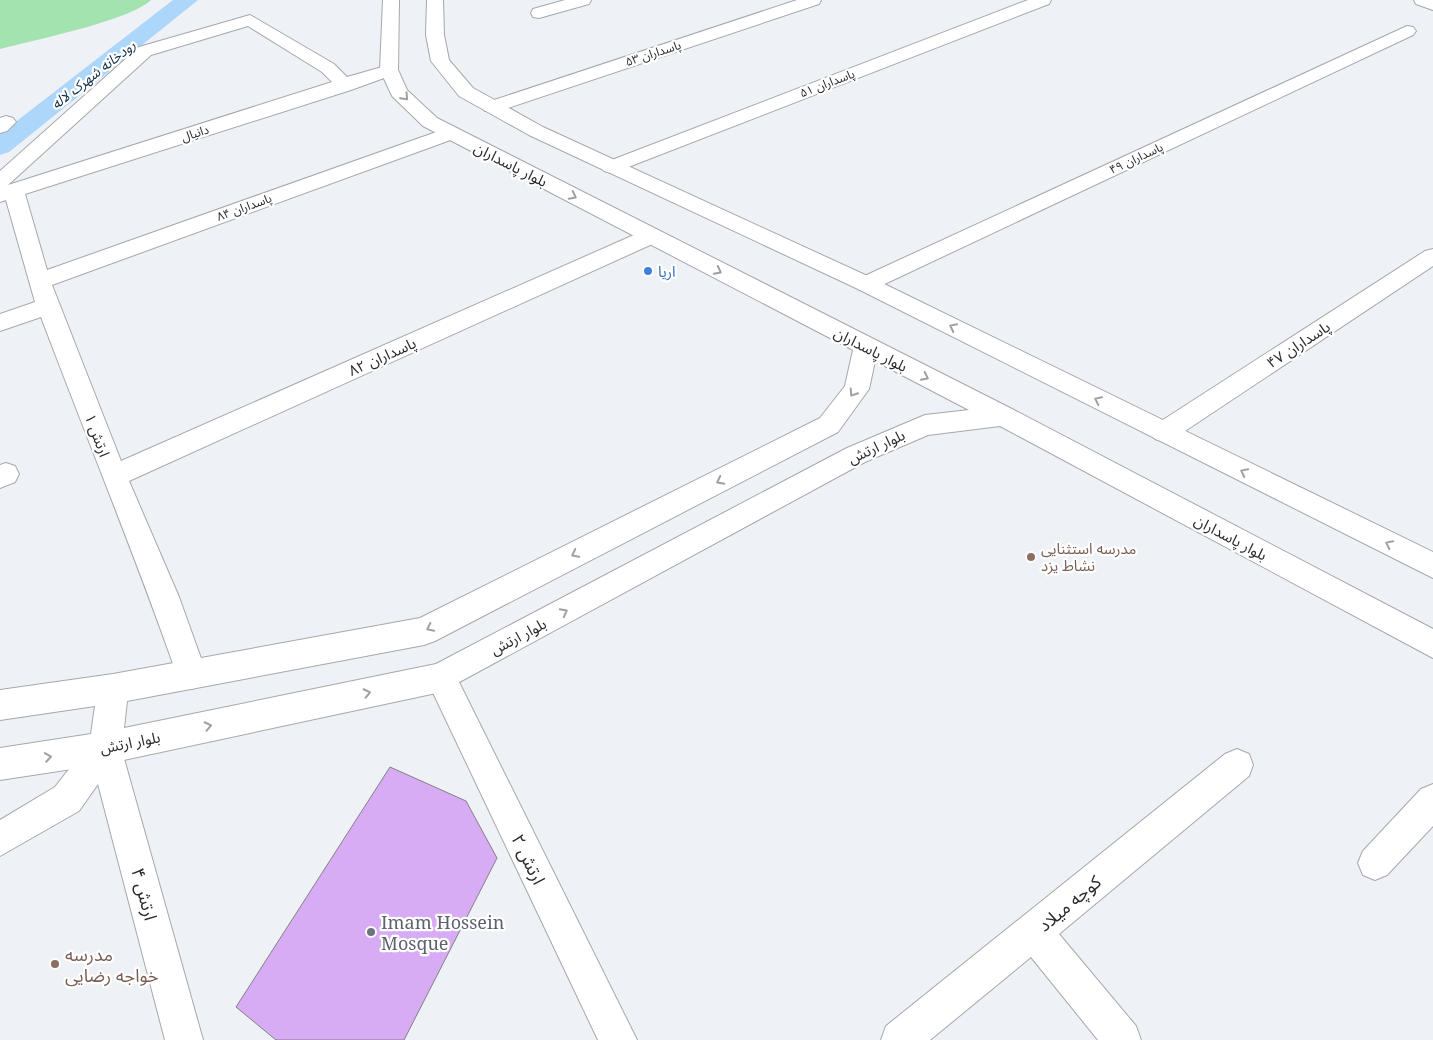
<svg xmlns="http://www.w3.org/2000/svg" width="1433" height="1040" font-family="'Noto Serif','Noto Sans Arabic',serif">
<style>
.green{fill:#a3e3b0}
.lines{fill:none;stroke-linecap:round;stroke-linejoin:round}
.canal{fill:#acd6fa;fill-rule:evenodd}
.building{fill:#d8abf5;stroke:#838084}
.street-casing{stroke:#a5a8ab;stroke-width:2}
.secondary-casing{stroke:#a5a8ab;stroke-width:2}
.street{fill:#fff;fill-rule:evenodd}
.secondary{fill:#fff;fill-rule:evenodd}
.oneway{stroke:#9fa0a0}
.shop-dot{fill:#3f7fe0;stroke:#fff;stroke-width:2}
.education-dot{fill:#8d6e63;stroke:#fff;stroke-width:2}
.worship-dot{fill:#6b7280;stroke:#fff;stroke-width:2}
.labels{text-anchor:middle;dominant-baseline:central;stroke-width:4.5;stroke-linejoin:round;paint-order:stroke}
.far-street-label{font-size:12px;fill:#2a2b2d;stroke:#fff}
.far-water-label{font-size:14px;font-style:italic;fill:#102f47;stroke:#fff}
.street-label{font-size:15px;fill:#2a2b2d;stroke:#fff}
.shop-label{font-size:15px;fill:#366cbe;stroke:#fff;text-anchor:start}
.education-label{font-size:15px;fill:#785e54;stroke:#fff;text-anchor:start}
.near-street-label{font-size:18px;fill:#2a2b2d;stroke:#fff}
.near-worship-label{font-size:18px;fill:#5b616d;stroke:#fff;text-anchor:start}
.near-education-label{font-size:18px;fill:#785e54;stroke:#fff;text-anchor:start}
</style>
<rect width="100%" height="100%" fill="#eef1f5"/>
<path class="green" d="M0 0H151C129 21 34 40 0 49Z"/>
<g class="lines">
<path class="canal" d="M173 0H198L9 152 0 155V134Z"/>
</g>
<path class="building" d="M390 767 466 801 497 858 404 1040H276L236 1007Z"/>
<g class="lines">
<g class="street-casing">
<g id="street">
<path d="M565 0H591L589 4 539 18 533 17 531 13 533 9Z"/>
<path d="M797 0H821L819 4 499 111H485L483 107 485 103Z"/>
<path d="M1028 0H1051L1049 4 618 171 611 173 604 171 601 167 604 163Z"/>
<path d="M1414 0H1433V10L1416 4Z"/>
<path d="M250 15 334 64 347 77 389 65 395 66 398 70 395 74 351 90 25 194 47 270 442 130H456L459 134 456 138 52 285 121 461 643 231 651 229 659 231 662 236 659 241 129 481 179 597 207 675 203 685 192 689 181 685 177 675C135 555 86 436 41 317L0 331V314L35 302 6 200 0 202V171L139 47ZM248 26 322 72 332 82 8 185 151 55Z"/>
<path d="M1407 26 1413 27 1416 31 1413 35 874 289 866 292 858 289 855 284 858 279Z"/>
<path d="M6 116 13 118 16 122 7 131 0 133V118Z"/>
<path d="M1433 249V266L1173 439 1164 442 1155 439 1151 432 1155 425 1425 251Z"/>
<path d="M6 463 15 466 19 474 15 482 0 488V465Z"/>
<path d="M441 664 452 668 637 1040H598L426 678 430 668Z"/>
<path d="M105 732 116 737 121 748 203 1040H165L98 784 79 811 0 856V820L55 787 94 737Z"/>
<path d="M1237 749 1249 754 1253 765 1249 776 1059 934 1136 1026 1141 1040H1098L1031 957 930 1040H881L886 1026 1225 754Z"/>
<path d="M1433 784V826L1387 875 1375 880 1363 875 1358 863 1363 851 1421 789Z"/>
</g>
</g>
<g class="secondary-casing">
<g id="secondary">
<path d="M383 0H399L398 70 407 90 437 118 1012 409 1433 629V658L1000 426 928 435 865 462 441 692 105 764 0 780V748L91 734 95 706 0 720V690L113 674 420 618 820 418 845 386 853 350 423 126 392 96 380 70ZM875 361 969 410 925 415 847 448 436 664 124 728 127 701 424 645 435 641 838 432 869 389Z"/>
<path d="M427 0H443L444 35 449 60 473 88 543 127 874 279 1433 552V578L858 289 529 135 459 96 431 61 426 35Z"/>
</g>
</g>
<use href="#street" class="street"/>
<use href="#secondary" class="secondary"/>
</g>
<defs><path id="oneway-chevron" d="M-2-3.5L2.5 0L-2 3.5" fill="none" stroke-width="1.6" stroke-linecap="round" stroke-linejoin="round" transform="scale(1.25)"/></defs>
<g class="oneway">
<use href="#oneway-chevron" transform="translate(405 97) rotate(47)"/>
<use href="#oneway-chevron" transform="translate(573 196) rotate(27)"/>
<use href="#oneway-chevron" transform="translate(718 271) rotate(27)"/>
<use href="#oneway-chevron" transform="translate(953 327) rotate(-154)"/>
<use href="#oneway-chevron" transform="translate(925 377) rotate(27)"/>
<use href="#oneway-chevron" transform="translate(853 393) rotate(123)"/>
<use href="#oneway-chevron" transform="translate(1098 400) rotate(-154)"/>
<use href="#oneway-chevron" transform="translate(1244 472) rotate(-154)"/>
<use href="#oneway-chevron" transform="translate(720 481) rotate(153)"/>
<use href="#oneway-chevron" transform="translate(1389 544) rotate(-154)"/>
<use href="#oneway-chevron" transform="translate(575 554) rotate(153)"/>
<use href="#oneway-chevron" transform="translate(564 612) rotate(-28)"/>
<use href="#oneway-chevron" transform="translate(430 628) rotate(154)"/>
<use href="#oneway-chevron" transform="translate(367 693) rotate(-12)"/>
<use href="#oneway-chevron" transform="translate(208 726) rotate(-12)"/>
<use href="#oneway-chevron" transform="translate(48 757) rotate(-9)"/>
</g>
<circle class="shop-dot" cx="648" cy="271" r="5"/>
<g class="education-dot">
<circle cx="1031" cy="557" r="5"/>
<circle cx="55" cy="964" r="5"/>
</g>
<circle class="worship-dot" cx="371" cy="932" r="5"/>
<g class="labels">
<g class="far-street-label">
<text transform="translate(653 53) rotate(-18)">پاسداران ۵۳</text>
<text transform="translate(827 83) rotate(-21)">پاسداران ۵۱</text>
<text transform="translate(195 133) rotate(-18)">دانیال</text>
<text transform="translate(1136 158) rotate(-25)">پاسداران ۴۹</text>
<text transform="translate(244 207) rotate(-20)">پاسداران ۸۴</text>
</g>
<g class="far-water-label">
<text transform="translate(93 74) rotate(-38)">رودخانه شهرک لاله</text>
</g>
<g class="street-label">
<text transform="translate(511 164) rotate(27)">بلوار پاسداران</text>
<text transform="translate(1298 344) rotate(-33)">پاسداران ۴۷</text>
<text transform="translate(871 349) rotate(27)">بلوار پاسداران</text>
<text transform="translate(382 356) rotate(-24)">پاسداران ۸۲</text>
<text transform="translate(98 435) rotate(69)">ارتش ۱</text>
<text transform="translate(876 446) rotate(-25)">بلوار ارتش</text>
<text transform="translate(1231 537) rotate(28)">بلوار پاسداران</text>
<text transform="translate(518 636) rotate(-28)">بلوار ارتش</text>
<text transform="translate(130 742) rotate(-11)">بلوار ارتش</text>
</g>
<g class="shop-label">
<text x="658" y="271">اریا</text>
</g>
<g class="education-label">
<text x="1041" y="548">مدرسه استثنایی<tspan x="1041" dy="17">نشاط یزد</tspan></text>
</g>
<g class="near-street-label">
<text transform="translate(529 859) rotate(64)">ارتش ۲</text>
<text transform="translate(145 894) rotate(75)">ارتش ۴</text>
<text transform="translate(1069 903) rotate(-40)">کوچه میلاد</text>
</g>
<g class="near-worship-label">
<text x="381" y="922">Imam Hossein<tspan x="381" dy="21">Mosque</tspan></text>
</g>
<g class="near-education-label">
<text x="65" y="954">مدرسه<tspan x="65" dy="21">خواجه رضایی</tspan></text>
</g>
</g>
</svg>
